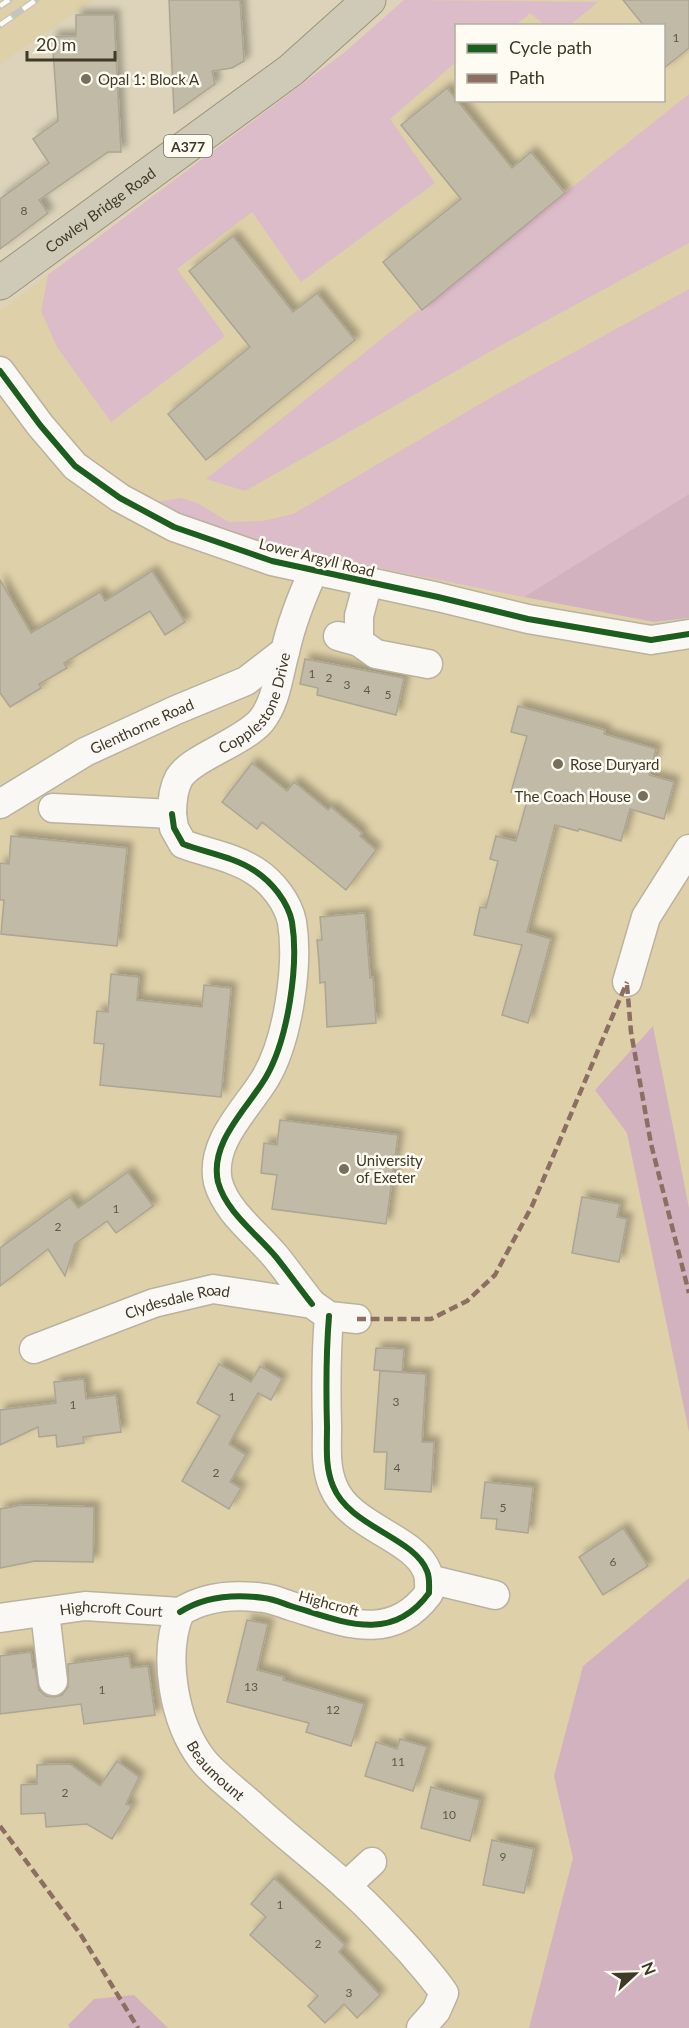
<svg xmlns="http://www.w3.org/2000/svg" width="689" height="2028" font-family="Lato,sans-serif">
<style>
.built{fill:#ded0a8;fill-rule:evenodd}
.green{fill:#dcbcc8}
.forest{fill:#d3b2bf}
.building{fill:#c1baa7;stroke:#aca592;stroke-width:1.5;filter:url(#shadow)}
.lines{fill:none;stroke-linecap:round;stroke-linejoin:round}
.minor-casing{stroke:#b9b29f;stroke-width:31}
.highway-casing{stroke:#9c9478;stroke-width:35}
.minor{stroke:#faf8f5;stroke-width:28}
.highway{stroke:#cfcab7;stroke-width:33}
.rail-casing{stroke:#c6c4bd;stroke-width:7}
.rail{stroke:#fefbf2;stroke-width:4.5;stroke-dasharray:14;stroke-linecap:butt}
.quiet{stroke:#8d6e63;stroke-width:4.5;stroke-dasharray:9 4.5;stroke-linecap:butt}
.cycleway-casing{stroke:#fefbf2;stroke-width:10}
.cycleway{stroke:#1b5e20;stroke-width:6}
.poi-dot{fill:#766f5a;stroke:#fefbf2;stroke-width:2}
.labels{text-anchor:middle;dominant-baseline:central;stroke-width:5;stroke-linejoin:round;paint-order:stroke}
.number-label{font-size:12px;fill:#605947}
.shield{fill:#fefbf2;stroke:#787364;stroke-width:1.5}
.shield-label{font-size:14px;font-weight:bold;fill:#3f3927}
.poi-label{font-size:15px;fill:#3f3927;stroke:#fefbf2;text-anchor:start}
.street-label{font-size:15px;fill:#3f3927;stroke:#fefbf2}
</style>
<defs>
<filter id="shadow"><feDropShadow dx="5.5" dy="-5.5" stdDeviation="3" flood-color="#0004"/></filter>
</defs>
<rect width="100%" height="100%" fill="#dcd3ba"/>
<g class="built">
<path d="M0 0H94L0 64Z"/>
<path d="M404 0H689V2028H0V311L345 52ZM456 26H664V100H456Z"/>
</g>
<g class="green">
<path d="M404 0 598 2 570 25H545L530 13 516 25 456 26V62L390 119 435 183 301 282 252 212 177 269 225 336 111 422 57 347 41 311 48 275 345 52Z"/>
<path d="M689 94V243L507 342 245 491 206 479Z"/>
<path d="M689 289V494L524 597 236 539 156 502 181 498 197 503 229 522 263 521 293 514 492 397Z"/>
</g>
<g class="forest">
<path d="M689 494V618L654 622 524 597Z"/>
<path d="M653 1026 689 1208V1432L627 1133 595 1090Z"/>
<path d="M689 1578V2028H529L573 1858 554 1776 583 1666Z"/>
<path d="M134 1995 168 2028H70L68 2025 94 1999Z"/>
</g>
<g class="building">
<path d="M169 0H240L244 61 232 68 212 71 215 84 174 113Z"/>
<path d="M623 0H689V48L663 69V26H644Z"/>
<path d="M76 15H114L121 152H108L39 200 48 213 0 249V199L49 163 33 139 58 121 52 37 76 36Z"/>
<path d="M447 88 512 168 531 152 565 193 422 310 383 262 461 199 401 125Z"/>
<path d="M233 236 293 312 317 293 355 340 206 460 168 414 250 347 189 271Z"/>
<path d="M152 571 185 622 165 635 150 611 64 663 67 668 39 684 41 688 10 707 0 693V580L31 633 100 592 105 601Z"/>
<path d="M305 659 404 678 396 715 317 695 318 688 300 684Z"/>
<path d="M518 706 605 730 604 734 656 749 649 775 674 782 664 819 630 809 621 841 579 829 578 831 555 825 527 932 551 939 528 1023 502 1015 522 945 474 935 480 907 486 908 498 861 490 859 496 836 516 841 528 797 511 792 527 736 511 732Z"/>
<path d="M252 763 287 791 294 782 328 810 331 807 362 833 360 836 376 850 346 890 262 822 257 829 222 802Z"/>
<path d="M11 836 127 848 117 946 1 934 4 900H0V863L9 864Z"/>
<path d="M365 913 370 978 373 977 376 1023 327 1027 325 982 320 983 319 962 317 940H322L320 917Z"/>
<path d="M111 974 139 977 137 1000 202 1007 204 985 231 988 221 1097 100 1085 104 1044 94 1043 97 1011 108 1012Z"/>
<path d="M280 1120 398 1135 386 1224 272 1209 277 1175 261 1173 264 1143 277 1145Z"/>
<path d="M128 1172 153 1206 116 1233 107 1221 75 1244 65 1276 48 1249 0 1286V1248L70 1197 78 1208Z"/>
<path d="M582 1197 620 1204 617 1217 627 1219 619 1262 572 1253Z"/>
<path d="M376 1348 404 1349 402 1372 374 1370Z"/>
<path d="M219 1364 251 1382 260 1366 282 1379 271 1400 258 1393 229 1444 246 1455 230 1482 241 1488 229 1509 182 1481 220 1416 197 1403Z"/>
<path d="M380 1371 426 1374 422 1442H434L431 1492 385 1489 387 1452H374Z"/>
<path d="M84 1379 86 1399 116 1395 121 1432 83 1437 84 1443 57 1447 56 1435 39 1437 38 1427 0 1445V1410L56 1403 54 1382Z"/>
<path d="M485 1482 533 1487 528 1533 496 1529 497 1519 481 1518Z"/>
<path d="M22 1505 94 1507 93 1562 35 1561 0 1568V1509Z"/>
<path d="M623 1528 648 1566 603 1595 579 1557Z"/>
<path d="M247 1620 268 1624 257 1670 284 1677 283 1680 364 1704 351 1746 306 1732 309 1723 227 1702Z"/>
<path d="M31 1652 33 1668H35L39 1690 46 1696 54 1697 62 1695 68 1687V1664L129 1656 131 1668 148 1666 155 1715 84 1724 81 1704 0 1714V1656Z"/>
<path d="M400 1739 427 1747 413 1791 365 1776 376 1742 397 1749Z"/>
<path d="M117 1761 139 1777 126 1804 132 1806 112 1839 87 1824 46 1827 45 1813 21 1814V1785L37 1784V1765L70 1764 100 1786Z"/>
<path d="M431 1787 480 1800 470 1841 421 1828Z"/>
<path d="M492 1840 534 1849 524 1893 483 1885Z"/>
<path d="M274 1878 345 1945 339 1952 380 1995 357 2018 344 2004 325 2023 308 2006 318 1996 250 1935 266 1917 251 1904Z"/>
</g>
<g class="lines">
<g class="minor-casing">
<g id="minor">
<path d="M0 371 40 425 75 466 120 498 174 527 272 561 438 597 528 619 651 640 689 634"/>
<path d="M338 636 359 642 376 654 428 664"/>
<path d="M359 642V616L368 582"/>
<path id="s1" d="M0 804 85 752 176 710 246 681 285 651"/>
<path id="s2" d="M53 808 172 814C172 802 173 789 179 778 192 757 242 743 261 721 276 703 279 673 285 652 291 624 302 596 314 570"/>
<path d="M172 814 174 828 183 844C207 853 234 857 255 871 272 882 288 902 292 922 299 965 288 1039 266 1077 248 1108 209 1142 218 1182 226 1212 257 1234 276 1257 288 1272 300 1289 312 1304"/>
<path d="M627 982 646 917 689 849"/>
<path id="s3" d="M34 1349 154 1303 213 1289 312 1304 329 1316 357 1319"/>
<path d="M429 1579 495 1595"/>
<path d="M45 1612 53 1681"/>
<path d="M180 1612C205 1596 235 1594 264 1598 273 1599 282 1603 291 1606 341 1621 391 1645 429 1593 429 1586 430 1578 427 1571 414 1537 349 1527 333 1486 325 1467 327 1447 327 1427 326 1390 326 1353 329 1316"/>
<path id="s4" d="M180 1612C162 1656 174 1722 202 1759 214 1775 238 1792 253 1806 283 1834 315 1858 346 1886 369 1906 389 1928 410 1951 422 1965 434 1978 444 1993L436 2011 421 2028"/>
<path id="s5" d="M0 1618 85 1606 180 1612"/>
<path d="M346 1886 372 1862"/>
</g>
</g>
<g class="highway-casing">
<g id="highway">
<path id="s6" d="M0 283 291 70 369 0"/>
</g>
</g>
<use href="#minor" class="minor"/>
<use href="#highway" class="highway"/>
<g class="rail-casing">
<g id="rail">
<path d="M0 6 9 0"/>
<path d="M0 25 36 0"/>
</g>
</g>
<use href="#rail" class="rail"/>
<g class="quiet">
<path d="M627 985 631 1032 651 1144 689 1293"/>
<path d="M357 1319H431L467 1301 495 1275 532 1206 627 982"/>
<path d="M0 1826 81 1935 138 2028"/>
</g>
<g class="cycleway-casing">
<g id="cycleway">
<path d="M0 371 40 425 75 466 120 498 174 527 272 561 438 597 528 619 651 640 689 634"/>
<path d="M172 814 174 828 183 844C207 853 234 857 255 871 272 882 288 902 292 922 299 965 288 1039 266 1077 248 1108 209 1142 218 1182 226 1212 257 1234 276 1257 288 1272 300 1289 312 1304"/>
<path d="M180 1612C205 1596 235 1594 264 1598 273 1599 282 1603 291 1606 341 1621 391 1645 429 1593 429 1586 430 1578 427 1571 414 1537 349 1527 333 1486 325 1467 327 1447 327 1427 326 1390 326 1353 329 1316"/>
</g>
</g>
<use href="#cycleway" class="cycleway"/>
</g>
<g class="poi-dot">
<circle cx="86" cy="79" r="6"/>
<circle cx="558" cy="764" r="6"/>
<circle cx="643" cy="796" r="6"/>
<circle cx="344" cy="1169" r="6"/>
</g>
<g class="labels">
<g class="number-label">
<text x="676" y="37">1</text>
<text x="24" y="210">8</text>
<text x="312" y="673">1</text>
<text x="329" y="677">2</text>
<text x="347" y="684">3</text>
<text x="367" y="689">4</text>
<text x="388" y="694">5</text>
<text x="116" y="1208">1</text>
<text x="58" y="1226">2</text>
<text x="232" y="1396">1</text>
<text x="396" y="1401">3</text>
<text x="73" y="1404">1</text>
<text x="397" y="1467">4</text>
<text x="216" y="1472">2</text>
<text x="503" y="1507">5</text>
<text x="613" y="1561">6</text>
<text x="251" y="1686">13</text>
<text x="102" y="1689">1</text>
<text x="333" y="1709">12</text>
<text x="398" y="1761">11</text>
<text x="65" y="1792">2</text>
<text x="449" y="1814">10</text>
<text x="503" y="1856">9</text>
<text x="280" y="1904">1</text>
<text x="318" y="1943">2</text>
<text x="349" y="1992">3</text>
</g>
<rect class="shield" x="164" y="135" width="48" height="22" rx="4.5"/>
<g class="shield-label">
<text x="188" y="146">A377</text>
</g>
<g class="poi-label">
<text x="98" y="79">Opal 1: Block A</text>
<text x="570" y="764">Rose Duryard</text>
<text x="631" y="796" text-anchor="end">The Coach House</text>
<text x="356" y="1160">University<tspan x="356" dy="17">of Exeter</tspan></text>
</g>
<g class="street-label">
<text stroke="none"><textPath href="#s6" startOffset="124">Cowley Bridge Road</textPath></text>
<text transform="translate(317 557) rotate(14)">Lower Argyll Road</text>
<text stroke="none"><textPath href="#s2" startOffset="268">Copplestone Drive</textPath></text>
<text stroke="none"><textPath href="#s1" startOffset="162">Glenthorne Road</textPath></text>
<text stroke="none"><textPath href="#s3" startOffset="152">Clydesdale Road</textPath></text>
<text transform="translate(329 1603) rotate(15)">Highcroft</text>
<text stroke="none"><textPath href="#s5" startOffset="112">Highcroft Court</textPath></text>
<text stroke="none"><textPath href="#s4" startOffset="172">Beaumount</textPath></text>
</g>
</g>
<rect x="455" y="24" width="210" height="78" fill="#fefbf2" stroke="#b2ada1" stroke-width="1.5"/>
<rect x="467" y="44" width="30" height="9" fill="#1b5e20" stroke="#b2ada1" stroke-width="1.5"/>
<text x="509" y="54" font-size="18" fill="#3f3927">Cycle path</text>
<rect x="467" y="74" width="30" height="9" fill="#8d6e63" stroke="#b2ada1" stroke-width="1.5"/>
<text x="509" y="84" font-size="18" fill="#3f3927">Path</text>
<g transform="translate(635 1974) rotate(68)" stroke="#fefbf2" stroke-width="4.5" paint-order="stroke">
<path d="M0-4.5L10 22L0 15L-10 22Z" fill="#3f3927"/>
<text y="-9" font-size="16" font-weight="bold" text-anchor="middle" fill="#3f3927">N</text>
</g>
<path d="M27 51v9h88v-9" fill="none" stroke="#3f3927" stroke-width="3"/>
<text x="36" y="51" font-size="18" fill="#3f3927" stroke="#fefbf2" stroke-width="4.5" paint-order="stroke">20 m</text>
</svg>
